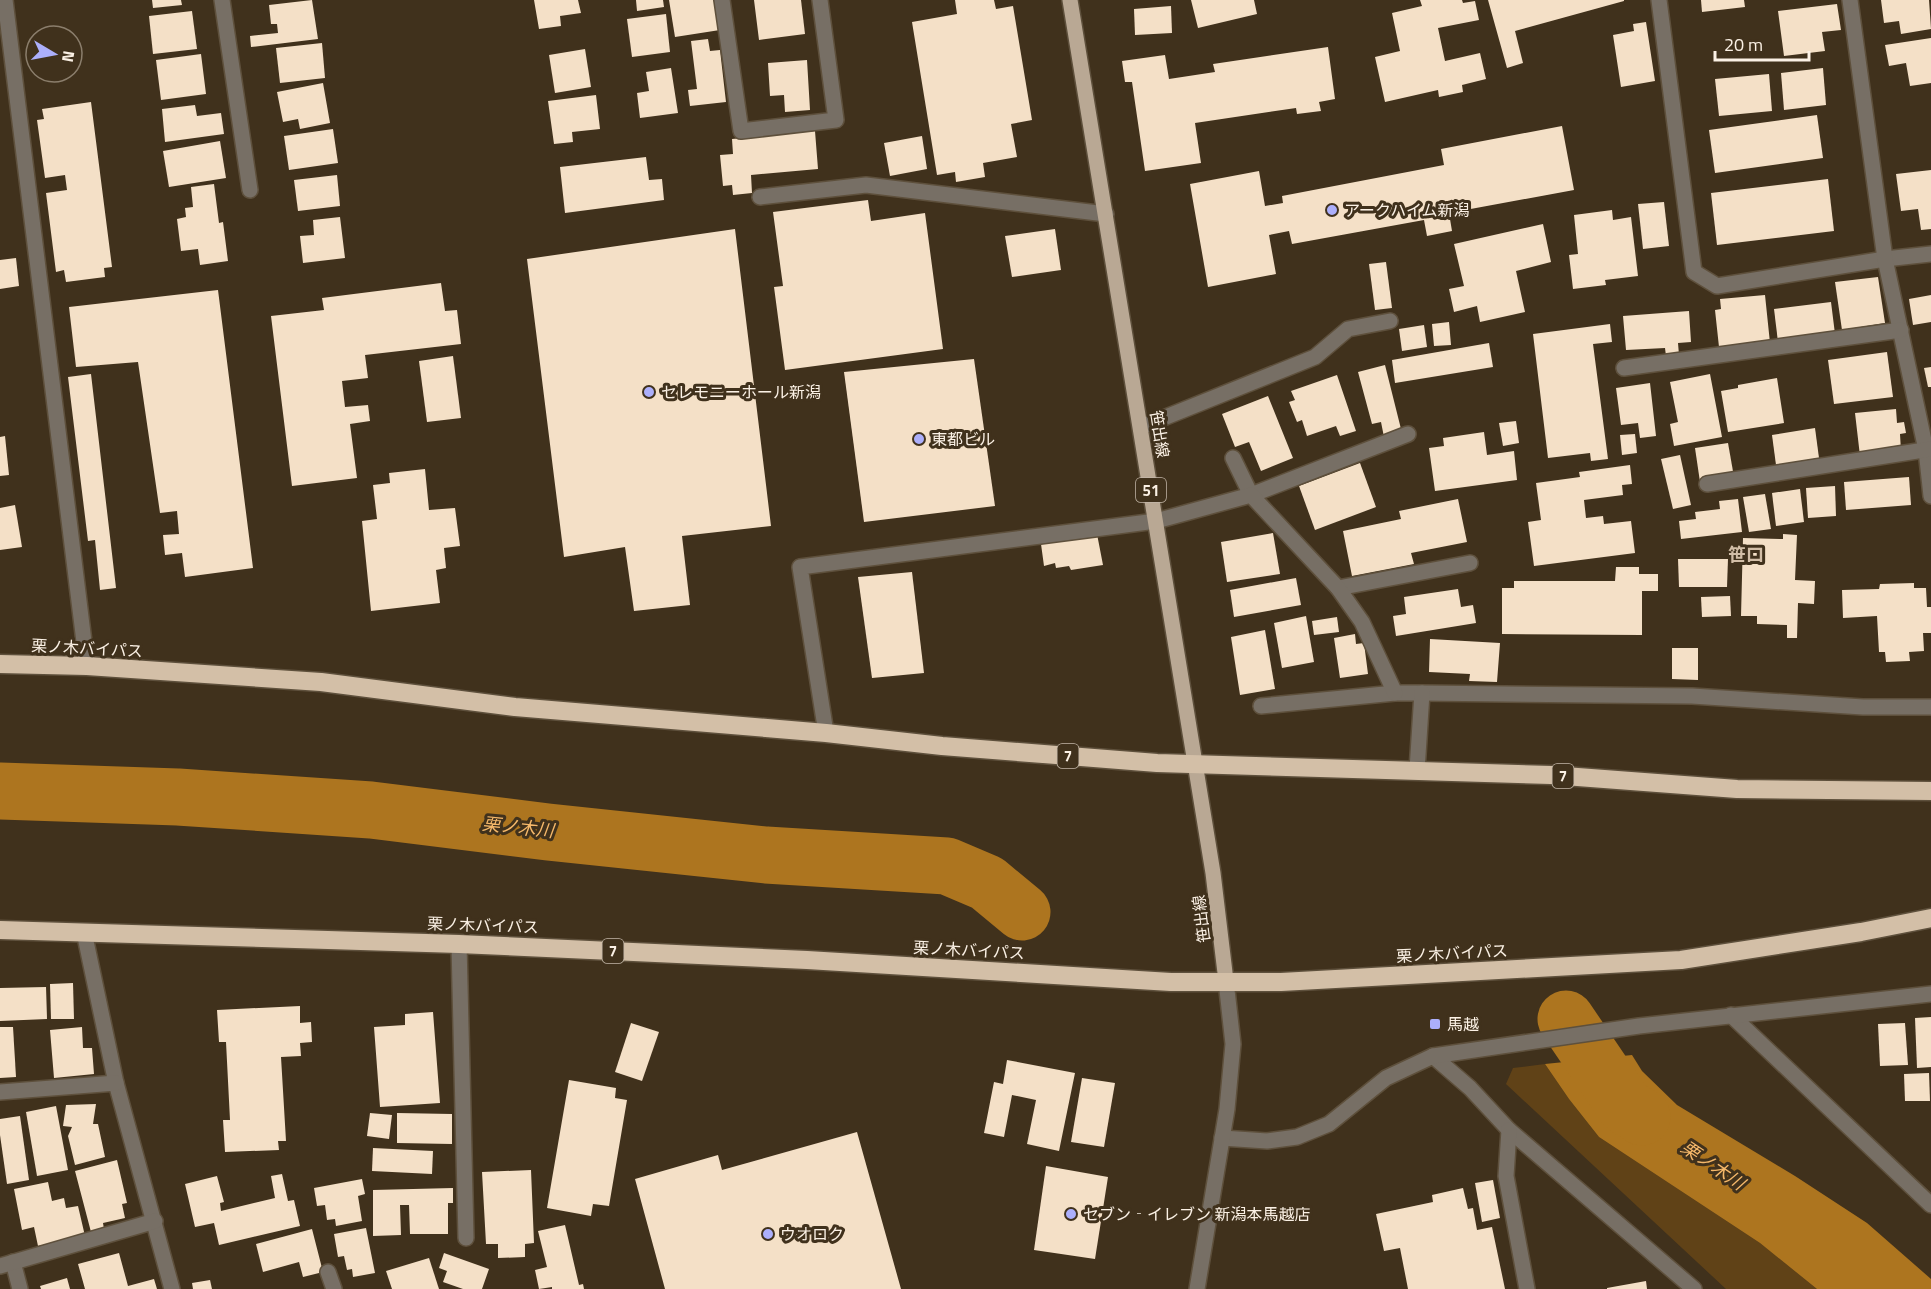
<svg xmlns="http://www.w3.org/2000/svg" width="1931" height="1289" font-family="'Titillium Web','Noto Sans JP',sans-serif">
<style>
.green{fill:#604217}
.water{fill:#ad751f}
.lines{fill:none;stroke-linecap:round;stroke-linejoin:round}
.river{stroke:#ad751f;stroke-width:57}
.building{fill:#f4e0c7}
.minor-casing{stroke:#5e503c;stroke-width:18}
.major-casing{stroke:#5e503c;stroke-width:18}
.highway-casing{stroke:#5e503c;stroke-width:21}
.minor{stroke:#776f65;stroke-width:15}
.major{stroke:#b9a894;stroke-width:15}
.highway{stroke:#d3bfa7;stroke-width:18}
.poi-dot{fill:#acaffb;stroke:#40311c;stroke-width:2}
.labels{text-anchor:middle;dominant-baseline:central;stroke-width:6;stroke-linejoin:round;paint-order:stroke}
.shield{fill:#40311c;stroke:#c3b7a9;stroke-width:1.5}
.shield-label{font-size:15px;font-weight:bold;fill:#fbf1e5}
.poi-label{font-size:16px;fill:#fbf1e5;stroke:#40311c;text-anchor:start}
.street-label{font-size:16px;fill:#fbf1e5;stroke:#40311c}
.neighbourhood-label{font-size:18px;font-weight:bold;fill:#d2bea7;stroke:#40311c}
.water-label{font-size:18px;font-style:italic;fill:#f5b86a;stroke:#40311c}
</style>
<rect width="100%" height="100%" fill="#40311c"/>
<path class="green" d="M1545 1064 1569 1099 1599 1137 1760 1243 1817 1289H1726L1506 1084 1513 1068Z"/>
<path class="water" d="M1632 1055 1642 1071 1677 1105 1795 1176 1867 1223 1931 1279V1289H1817L1760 1243 1599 1137 1569 1099 1545 1064Z"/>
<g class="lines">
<g class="river">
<path d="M0 791 178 797 371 810 548 832 766 855 947 866 987 883 1022 912"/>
<path d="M1566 1019 1625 1106 1642 1117"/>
</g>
</g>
<g class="building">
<path d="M152 0H181L182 5 153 8Z"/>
<path d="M312 0 318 39 251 47 250 36 278 33 277 24H271L269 5Z"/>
<path d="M534 0H578L581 13 560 16 561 26 539 29Z"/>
<path d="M636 0H663L664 7 637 11Z"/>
<path d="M669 0H715L720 30 675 37Z"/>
<path d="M754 0H801L805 34 759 40Z"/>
<path d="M955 0H994L996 9 1013 6 1032 120 1011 124 1017 157 983 163 985 177 956 182 955 172 937 175 912 22 957 14Z"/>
<path d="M1191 0H1254L1257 14 1198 28Z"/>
<path d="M1420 0H1462L1463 3 1475 1 1479 20 1438 28 1445 61 1480 53 1486 79 1462 85 1463 92 1439 97 1438 90 1385 102 1375 57 1400 51 1392 13 1422 6Z"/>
<path d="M1488 0H1624V1L1515 31 1523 63 1507 68Z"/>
<path d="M1701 0H1744L1745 7 1702 12Z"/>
<path d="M1881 0H1929L1931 29 1901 34 1899 21 1884 23Z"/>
<path d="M1837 4 1841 30 1822 32 1825 51 1784 56 1778 11Z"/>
<path d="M1171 6 1172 33 1135 35 1134 9Z"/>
<path d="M192 11 197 49 153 54 149 16Z"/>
<path d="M666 14 670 52 632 57 627 19Z"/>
<path d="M1646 22 1655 81 1621 87 1613 35 1634 31 1633 24Z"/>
<path d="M1931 38V83L1910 86 1906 63 1889 66 1885 45Z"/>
<path d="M708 39 710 51 720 50 726 102 690 106 688 90 697 89 691 41Z"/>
<path d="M322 43 325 78 280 83 276 48Z"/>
<path d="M1328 47 1335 99 1319 102 1321 111 1297 114 1296 108 1195 123 1201 163 1145 171 1132 82H1125L1122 61 1165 55 1169 79 1215 72 1213 64Z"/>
<path d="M585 49 591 87 555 93 549 55Z"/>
<path d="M201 54 206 94 161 100 156 60Z"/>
<path d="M807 60 810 110 785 112 784 95 770 96 768 63Z"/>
<path d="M671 68 678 113 640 118 637 93 649 91 646 72Z"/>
<path d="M1823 68 1826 105 1784 110 1781 73Z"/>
<path d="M1769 74 1772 111 1719 116 1715 79Z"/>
<path d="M323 83 330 123 300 129 298 119 283 122 277 92Z"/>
<path d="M596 95 600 129 572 132 573 142 554 144 548 101Z"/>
<path d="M91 102 112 267 104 268 105 277 66 282 64 270 56 272 46 193 67 190 65 175 45 178 37 120 44 119 42 109Z"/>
<path d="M195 105 197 116 221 113 224 134 165 142 162 109Z"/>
<path d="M1817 115 1823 158 1715 173 1709 130Z"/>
<path d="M1562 126 1574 190 1449 213 1452 231 1427 236 1424 220 1292 244 1289 231 1269 235 1276 274 1208 287 1190 184 1259 171 1265 206 1283 203 1282 196 1444 165 1441 149Z"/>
<path d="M333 129 338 163 289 170 284 136Z"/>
<path d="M815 131 818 169 751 175 752 193 733 195 732 185 723 186 720 155 733 154 732 139Z"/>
<path d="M922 136 927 169 890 176 884 143Z"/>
<path d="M220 141 226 178 169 187 163 151Z"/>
<path d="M646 157 649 180 662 179 664 200 565 213 560 167Z"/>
<path d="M1931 170V229L1921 230 1918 209 1901 211 1896 174Z"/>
<path d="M337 175 340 206 298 211 294 180Z"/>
<path d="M1828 179 1834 231 1717 245 1711 193Z"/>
<path d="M214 184 219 223 223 222 228 261 200 265 198 249 181 251 177 219 186 217 185 208 193 207 191 187Z"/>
<path d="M868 200 871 221 925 213 943 349 785 370 774 287 783 286 773 212Z"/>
<path d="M1664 202 1669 246 1643 249 1638 204Z"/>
<path d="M1612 210 1613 220 1631 217 1638 276 1605 280 1606 285 1573 289 1569 255 1578 254 1574 215Z"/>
<path d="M340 217 345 258 303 263 300 236 314 235 313 220Z"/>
<path d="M1543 224 1551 262 1516 271 1525 312 1480 322 1477 306 1454 312 1449 289 1464 286 1454 244Z"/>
<path d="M735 229 771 526 682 536 690 605 634 611 625 547 564 557 527 259Z"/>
<path d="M1055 229 1061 270 1012 277 1005 236Z"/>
<path d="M16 258 19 286 0 289V260Z"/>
<path d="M1386 262 1392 308 1375 310 1369 264Z"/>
<path d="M1878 277 1885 323 1842 330 1835 282Z"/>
<path d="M441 283 445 311 457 310 461 344 365 355 368 378 342 381 345 407 368 405 370 421 350 424 357 478 292 486 271 316 324 310 322 298Z"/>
<path d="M218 290 253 568 185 577 182 553 165 555 163 535 179 534 177 511 160 513 138 362 76 367 69 307Z"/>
<path d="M1765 295 1770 343 1719 347 1715 310 1721 309 1720 299Z"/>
<path d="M1931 295V322L1913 325 1909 299Z"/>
<path d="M1831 302 1835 334 1778 342 1774 309Z"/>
<path d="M1689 311 1691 342 1678 343 1679 355 1666 356 1665 348 1626 350 1623 316Z"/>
<path d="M1449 322 1451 345 1434 346 1432 324Z"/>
<path d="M1610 324 1612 342 1593 344 1608 459 1591 461 1590 453 1548 458 1533 334Z"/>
<path d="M1424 325 1427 347 1402 351 1399 329Z"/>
<path d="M1489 343 1493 367 1395 383 1392 360Z"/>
<path d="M1887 352 1893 397 1834 404 1828 360Z"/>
<path d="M453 356 461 418 427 422 419 361Z"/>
<path d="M974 359 995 506 864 522 844 372Z"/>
<path d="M1385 365 1402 433 1384 437 1381 422 1372 424 1358 372Z"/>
<path d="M1931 367V387H1928L1924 368Z"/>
<path d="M91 374 116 588 100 590 95 540 88 541 68 377Z"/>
<path d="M1710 374 1722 437 1674 446 1670 424 1678 422 1670 382Z"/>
<path d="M1337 375 1356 431 1340 436 1336 426 1307 436 1302 420 1297 422 1289 402 1295 400 1291 391Z"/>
<path d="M1777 378 1784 423 1728 432 1721 391 1738 388V385Z"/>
<path d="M1650 383 1656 436 1640 438 1638 423 1621 425 1616 388Z"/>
<path d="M1268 396 1293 458 1261 471 1249 442 1235 447 1222 414Z"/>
<path d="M1896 409 1897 423 1904 422 1906 433 1900 434 1901 451 1860 456 1855 413Z"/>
<path d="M1516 421 1519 443 1503 446 1499 423Z"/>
<path d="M1815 428 1819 458 1776 465 1772 435Z"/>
<path d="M1484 432 1487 455 1514 451 1517 480 1435 491 1429 448 1444 446 1443 438Z"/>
<path d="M1635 434 1637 453 1622 455 1620 435Z"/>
<path d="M5 436 9 475 0 476V437Z"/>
<path d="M1728 443 1734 477 1700 482 1695 448Z"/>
<path d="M1680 455 1691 505 1673 509 1661 459Z"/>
<path d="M1360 463 1376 507 1315 530 1299 486Z"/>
<path d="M1630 465 1632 484 1622 485 1623 495 1584 500 1586 518 1603 516 1604 524 1631 521 1635 553 1534 566 1528 522 1541 520 1536 483 1580 477 1579 472Z"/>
<path d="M425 469 429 510 455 508 460 546 444 548 446 568 436 570 440 603 371 611 362 521 377 519 373 485 390 483 389 473Z"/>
<path d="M1909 477 1911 505 1846 510 1844 482Z"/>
<path d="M1835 486 1836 516 1808 518 1806 488Z"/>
<path d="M1800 489 1804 522 1776 526 1772 493Z"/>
<path d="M1765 494 1771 529 1749 532 1743 497Z"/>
<path d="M1458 499 1467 542 1411 553 1414 564 1352 576 1343 531 1401 519 1399 511Z"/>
<path d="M1738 499 1742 532 1681 539 1679 521 1696 519 1695 512 1720 509 1719 501Z"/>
<path d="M15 505 22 547 0 550V508Z"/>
<path d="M1273 533 1280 574 1227 582 1221 542Z"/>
<path d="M1097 534 1103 565 1071 570 1069 566 1056 568 1055 563 1044 566 1041 544Z"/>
<path d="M1783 534 1797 535 1795 580 1815 581 1814 604 1798 603 1797 638H1787V625L1757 624V616H1741L1743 538 1783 539Z"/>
<path d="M1678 559H1728L1727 587H1679Z"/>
<path d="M1616 567H1639V574H1658V591H1642V635L1502 634V588H1514V581H1615Z"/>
<path d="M912 572 924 673 872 678 858 577Z"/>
<path d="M1296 578 1301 605 1234 617 1230 590Z"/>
<path d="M1914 583V588H1926L1927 607H1931V633H1923L1924 651 1909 652 1910 661 1886 662 1885 652H1879L1877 616 1843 618 1842 590 1879 589 1880 584Z"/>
<path d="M1458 589 1461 607 1473 605 1476 623 1396 636 1393 616 1406 614 1404 597Z"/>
<path d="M1730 596 1731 616 1702 617 1701 597Z"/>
<path d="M1306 616 1314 662 1282 668 1274 623Z"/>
<path d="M1337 617 1339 632 1314 635 1312 621Z"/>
<path d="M1265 630 1275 689 1240 695 1231 637Z"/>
<path d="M1355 634 1356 644 1364 643 1368 674 1340 678 1334 638Z"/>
<path d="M1430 639 1500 643 1497 682 1469 681 1470 674 1429 672Z"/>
<path d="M1672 648H1698V680L1672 679Z"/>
<path d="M73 983 74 1019H51L50 984Z"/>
<path d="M46 987 47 1019 0 1021V988Z"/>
<path d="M300 1006V1023L311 1022 312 1042 300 1043 301 1056 281 1057 286 1141H278L279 1150 225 1152 223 1120H230L226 1042H219L217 1010Z"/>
<path d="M433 1012 440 1103 380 1107 374 1027 405 1025V1014Z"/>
<path d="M1931 1017V1067L1917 1068 1915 1018Z"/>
<path d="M631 1023 659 1032 642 1081 615 1072Z"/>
<path d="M1905 1023 1908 1065 1880 1066 1878 1024Z"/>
<path d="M0 1027H13L16 1077 0 1078Z"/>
<path d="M82 1027 83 1048H92L94 1074 54 1078 50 1030Z"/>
<path d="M1007 1060 1075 1073 1059 1151 1027 1144 1036 1100 1012 1095 1004 1137 984 1133 994 1082 1003 1084Z"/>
<path d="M1929 1073 1930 1101H1905L1904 1074Z"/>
<path d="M1082 1078 1115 1083 1104 1147 1071 1142Z"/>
<path d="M569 1080 616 1088 615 1098 627 1100 609 1206 593 1204 591 1216 547 1208Z"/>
<path d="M96 1104 93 1124H98L105 1157 75 1165 68 1136 72 1127 63 1126 66 1105Z"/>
<path d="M56 1106 68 1170 37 1176 26 1112Z"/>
<path d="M370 1113 392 1115 389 1139 367 1136Z"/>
<path d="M397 1113 452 1114V1144L397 1143Z"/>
<path d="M20 1116 29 1180 7 1184 0 1135V1119Z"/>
<path d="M857 1132 901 1289H665L635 1179 718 1155 722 1170Z"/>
<path d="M373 1148 433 1151 432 1174 372 1171Z"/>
<path d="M117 1160 127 1203 122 1204 125 1218 103 1223 104 1229 91 1232 75 1171Z"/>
<path d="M1046 1166 1108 1177 1095 1259 1034 1250Z"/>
<path d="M531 1170 534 1243 525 1244V1257L498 1258V1244H486L482 1172Z"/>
<path d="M282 1174 288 1201 294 1200 300 1226 219 1245 214 1223 195 1227 185 1184 217 1176 224 1202 220 1203 221 1211 275 1198 271 1176Z"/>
<path d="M362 1179 365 1194 358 1196 362 1221 336 1226 335 1219 327 1220 325 1205 317 1206 314 1188Z"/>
<path d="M1493 1180 1500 1218 1482 1222 1475 1183Z"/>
<path d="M48 1182 52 1201 64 1198 66 1208 78 1206 85 1236 38 1246 34 1227 22 1230 14 1189Z"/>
<path d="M453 1188V1203H448V1234H410L409 1205H400L401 1235 373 1236V1190Z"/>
<path d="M1463 1188 1468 1209 1473 1208 1477 1230 1492 1227 1505 1289H1408L1400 1248 1384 1251 1376 1214 1433 1202 1432 1195Z"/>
<path d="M565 1225 579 1285 583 1284 584 1289H552V1287L539 1289 535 1270 547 1267 538 1231Z"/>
<path d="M366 1228 375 1273 353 1277 352 1269 347 1270 344 1256 338 1257 334 1234Z"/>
<path d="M312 1229 323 1272 303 1277 299 1262 263 1272 256 1244Z"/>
<path d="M119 1253 128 1286 154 1279 157 1289H85L78 1264Z"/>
<path d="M444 1253 489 1269 482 1289H463L443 1282 447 1271 439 1268Z"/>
<path d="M429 1258 439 1289H392L386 1271Z"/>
<path d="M67 1278 70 1289H41L40 1286Z"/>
<path d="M210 1280 212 1289H193L192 1283Z"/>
<path d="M1646 1281 1647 1289H1607V1288Z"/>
</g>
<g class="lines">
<g class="minor-casing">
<g id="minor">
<path d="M5 0 87 666"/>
<path d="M222 0 250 190"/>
<path d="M722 0 741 131 836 120 820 0"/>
<path d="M1659 0 1694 272 1717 286 1885 259 1931 254"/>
<path d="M1850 0 1885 259 1926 450 1931 496"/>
<path d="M760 197 866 185 1106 214"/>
<path d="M1624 368 1901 330"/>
<path d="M1141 427 1315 357 1348 329 1390 321"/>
<path d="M1233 458 1251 495 1408 434"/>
<path d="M1707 484 1931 449"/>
<path d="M1338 588 1470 563"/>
<path d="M1261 706 1395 693H1422L1692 696 1863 707H1931"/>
<path d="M826 733 800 567 1156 521 1251 495 1338 588 1362 622 1395 693"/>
<path d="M1417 770 1422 693"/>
<path d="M84 932 116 1083 172 1289"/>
<path d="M459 944 466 1238"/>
<path d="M1731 1015 1931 1205"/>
<path d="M1433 1056 1470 1088 1509 1130 1694 1289"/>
<path d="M0 1092 116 1083"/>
<path d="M1509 1130 1506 1176 1527 1289"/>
<path d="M1222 1138 1267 1141 1297 1137 1329 1124 1386 1078 1433 1056 1639 1026 1931 994"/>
<path d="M13 1262 20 1289"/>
<path d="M0 1266 155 1221"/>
<path d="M328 1272 334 1289"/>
<path d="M1197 1289 1227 1109 1233 1044 1226 981"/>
</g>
</g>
<g class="major-casing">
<path id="major" d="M1070 0 1213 873 1226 981"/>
</g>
<g class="highway-casing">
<g id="highway">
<path d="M0 664 87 666 321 682 515 707 826 733 942 746 1157 763 1551 775 1737 789 1931 791"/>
<path d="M0 930 459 944 807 960 1171 982H1281L1681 960 1861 932 1931 918"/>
</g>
</g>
<use href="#minor" class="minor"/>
<use href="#major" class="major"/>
<use href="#highway" class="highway"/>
</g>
<g class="poi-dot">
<circle cx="1332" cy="210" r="6"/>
<circle cx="649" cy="392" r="6"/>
<circle cx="919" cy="439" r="6"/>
<rect x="1429" y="1018" width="12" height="12" rx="3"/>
<circle cx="1071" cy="1214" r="6"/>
<circle cx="768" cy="1234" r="6"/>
</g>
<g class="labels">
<g class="shield">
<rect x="1136" y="478" width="30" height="24" rx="4.5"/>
<rect x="1057.5" y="744" width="21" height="24" rx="4.5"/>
<rect x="1552.5" y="764" width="21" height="24" rx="4.5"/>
<rect x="602.5" y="939" width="21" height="24" rx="4.5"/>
</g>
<g class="shield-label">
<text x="1151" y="490">51</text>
<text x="1068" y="756">7</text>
<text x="1563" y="776">7</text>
<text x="613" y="951">7</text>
</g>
<g class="poi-label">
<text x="1344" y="210">アークハイム新潟</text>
<text x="661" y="392">セレモニーホール新潟</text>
<text x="931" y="439">東都ビル</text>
<text x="1447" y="1024">馬越</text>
<text x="1083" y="1214">セブン‐イレブン 新潟本馬越店</text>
<text x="780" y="1234">ウオロク</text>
</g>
<g class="street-label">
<text transform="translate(1160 434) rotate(81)">笹出線</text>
<text transform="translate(87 648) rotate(3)">栗ノ木バイパス</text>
<text transform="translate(1201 919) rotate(-97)">笹出線</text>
<text transform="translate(483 925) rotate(2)">栗ノ木バイパス</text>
<text transform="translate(969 950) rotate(3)">栗ノ木バイパス</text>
<text transform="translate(1452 953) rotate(-3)">栗ノ木バイパス</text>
</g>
<g class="neighbourhood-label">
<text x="1746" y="554">笹口</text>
</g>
<g class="water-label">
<text transform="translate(518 827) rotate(6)">栗ノ木川</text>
<text transform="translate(1713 1165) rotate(34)">栗ノ木川</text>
</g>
</g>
<g transform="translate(54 54) rotate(100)"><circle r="28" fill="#40311c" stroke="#8b7e6c" stroke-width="1.5"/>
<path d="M0-4.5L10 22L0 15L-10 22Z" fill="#acaffb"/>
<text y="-9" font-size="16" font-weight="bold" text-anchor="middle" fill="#fbf1e5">N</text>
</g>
<path d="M1715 51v9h94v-9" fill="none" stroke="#fbf1e5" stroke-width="3"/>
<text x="1724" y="51" font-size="18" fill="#fbf1e5" stroke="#40311c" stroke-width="4.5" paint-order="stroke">20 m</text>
</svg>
